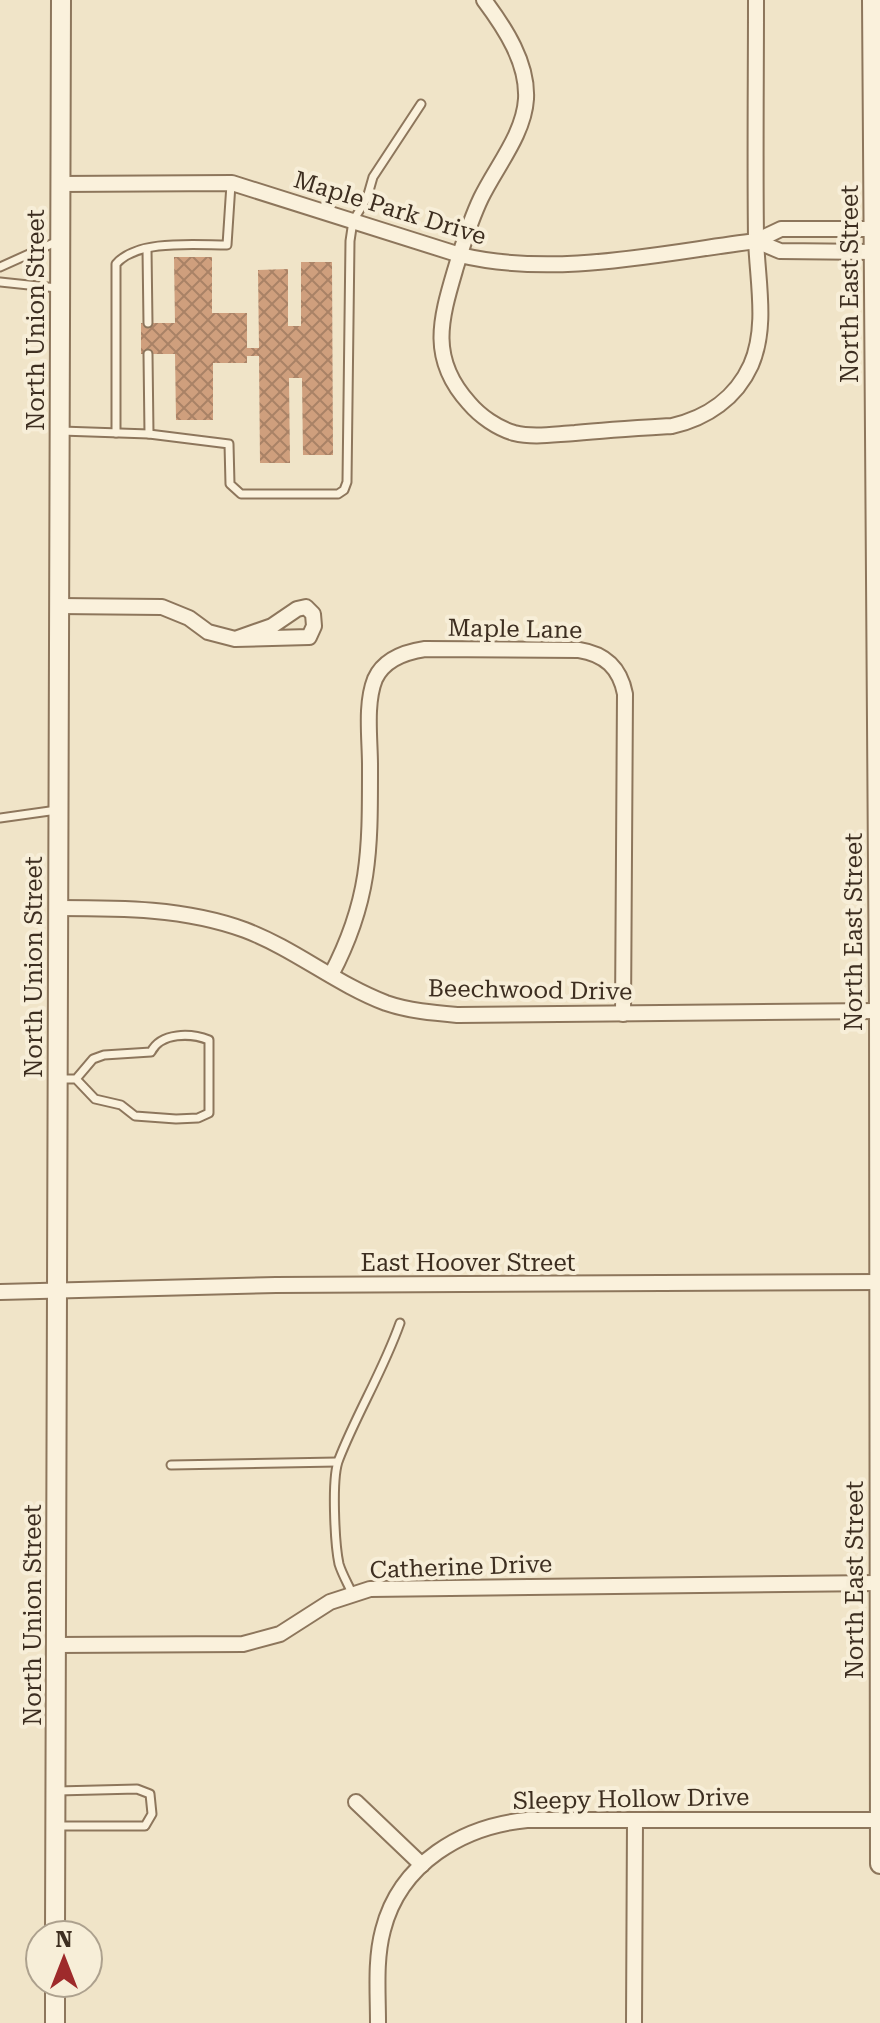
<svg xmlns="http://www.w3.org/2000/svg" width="880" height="2023" font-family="'Roboto Serif',serif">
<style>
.building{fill:url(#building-cross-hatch)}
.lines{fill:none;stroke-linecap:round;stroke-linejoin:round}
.service-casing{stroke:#8d765c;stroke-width:11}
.minor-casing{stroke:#8d765c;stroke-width:18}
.tertiary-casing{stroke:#8d765c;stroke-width:22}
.service{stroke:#faf1dc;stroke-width:7}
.minor{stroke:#faf1dc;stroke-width:14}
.tertiary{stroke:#faf1dc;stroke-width:18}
.labels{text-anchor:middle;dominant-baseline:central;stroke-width:8;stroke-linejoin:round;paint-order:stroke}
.street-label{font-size:24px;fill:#3d2e20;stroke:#f7eed8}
</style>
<defs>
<pattern id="building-cross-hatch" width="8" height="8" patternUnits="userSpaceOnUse" patternTransform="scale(2)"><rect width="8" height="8" fill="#cf9f7d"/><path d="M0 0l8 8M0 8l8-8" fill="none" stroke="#a98266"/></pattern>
</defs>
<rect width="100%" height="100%" fill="#f0e4c8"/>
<path class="building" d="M174 257H212V313H247V348H259L258 270 288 269V326H301V262H332L333 455H303L302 378H289L290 463H260L259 356H247V363H213V420H176L175 354H141V323H175Z"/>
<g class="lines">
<g class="service-casing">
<g id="service">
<path d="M147 249 148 323"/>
<path d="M0 267 58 241"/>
<path d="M0 282 57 288"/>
<path d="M148 354 149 434"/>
<path d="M61 431 149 434 229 444 230 484 241 494H338L344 490 347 482 350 241 353 221 367 198 373 177 421 104"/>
<path d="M116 433V264C137 239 196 245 227 245L231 184"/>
<path d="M0 818 57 810"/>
<path d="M60 1079H76L93 1059 104 1055 151 1052C161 1032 191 1033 209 1040V1113L198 1118 176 1119 135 1116 121 1105 95 1099 76 1079"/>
<path d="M171 1465 337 1462"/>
<path d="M352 1593C348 1584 342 1574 339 1564 335 1545 331 1477 339 1459 357 1413 383 1371 400 1323"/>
<path d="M57 1791 137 1789 150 1794 152 1814 145 1826H58"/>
</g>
</g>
<g class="minor-casing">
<g id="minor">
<path d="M484 0C505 28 528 63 526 99 524 134 496 167 481 198 471 219 463 244 456 267 441 318 428 358 469 403 480 416 497 428 514 433 534 438 555 434 575 433 607 430 640 428 672 426 707 418 736 398 751 365 768 326 757 279 756 238 755 159 756 79 756 0"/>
<path d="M60 184 232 183 460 255C556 278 660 253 756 241L781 229H873"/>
<path d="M756 241 780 251 873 252"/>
<path d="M59 606 162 607 189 618 208 632 235 639 309 637 314 626 313 614 306 607 297 609 272 626 235 639"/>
<path d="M58 908C121 908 185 908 245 930 295 949 336 984 386 1003 409 1011 434 1013 458 1015L879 1011"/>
<path d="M331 975C371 899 370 849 370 765 370 739 365 704 375 679 384 659 405 652 425 649L579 650C605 654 620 668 625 694L623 1014"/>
<path d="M0 1292 276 1285 880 1282"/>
<path d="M57 1645 243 1644 280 1634 330 1602 370 1589 878 1583"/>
<path d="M356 1802 422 1865"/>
<path d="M378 2023C378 1992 375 1960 383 1930 400 1863 463 1826 527 1820H880"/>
<path d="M634 2023 635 1820"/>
</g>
</g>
<g class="tertiary-casing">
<g id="tertiary">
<path d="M872 0 879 1011 880 1864"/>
<path d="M55 1935 61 0"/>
<path d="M55 2023V1983"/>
</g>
</g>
<use href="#service" class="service"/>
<use href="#minor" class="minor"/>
<use href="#tertiary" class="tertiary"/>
</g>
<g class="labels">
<g class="street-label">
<text transform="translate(390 208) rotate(17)">Maple Park Drive</text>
<text transform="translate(850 284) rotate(-90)">North East Street</text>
<text transform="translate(36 320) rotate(-90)">North Union Street</text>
<text transform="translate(515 629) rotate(1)">Maple Lane</text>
<text transform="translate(854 932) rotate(-90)">North East Street</text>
<text transform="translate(34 967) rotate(-90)">North Union Street</text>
<text transform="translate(530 990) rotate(1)">Beechwood Drive</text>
<text x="468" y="1263">East Hoover Street</text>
<text transform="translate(461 1567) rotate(-2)">Catherine Drive</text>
<text transform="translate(855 1580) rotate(-90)">North East Street</text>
<text transform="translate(33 1615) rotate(-90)">North Union Street</text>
<text transform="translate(631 1799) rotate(-1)">Sleepy Hollow Drive</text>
</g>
</g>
<g transform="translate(64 1959)"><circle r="38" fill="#f7eed8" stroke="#ada18e" stroke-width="2"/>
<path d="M0-6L14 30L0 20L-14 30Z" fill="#9e2a2b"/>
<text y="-12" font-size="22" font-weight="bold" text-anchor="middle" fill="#3d2e20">N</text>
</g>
</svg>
